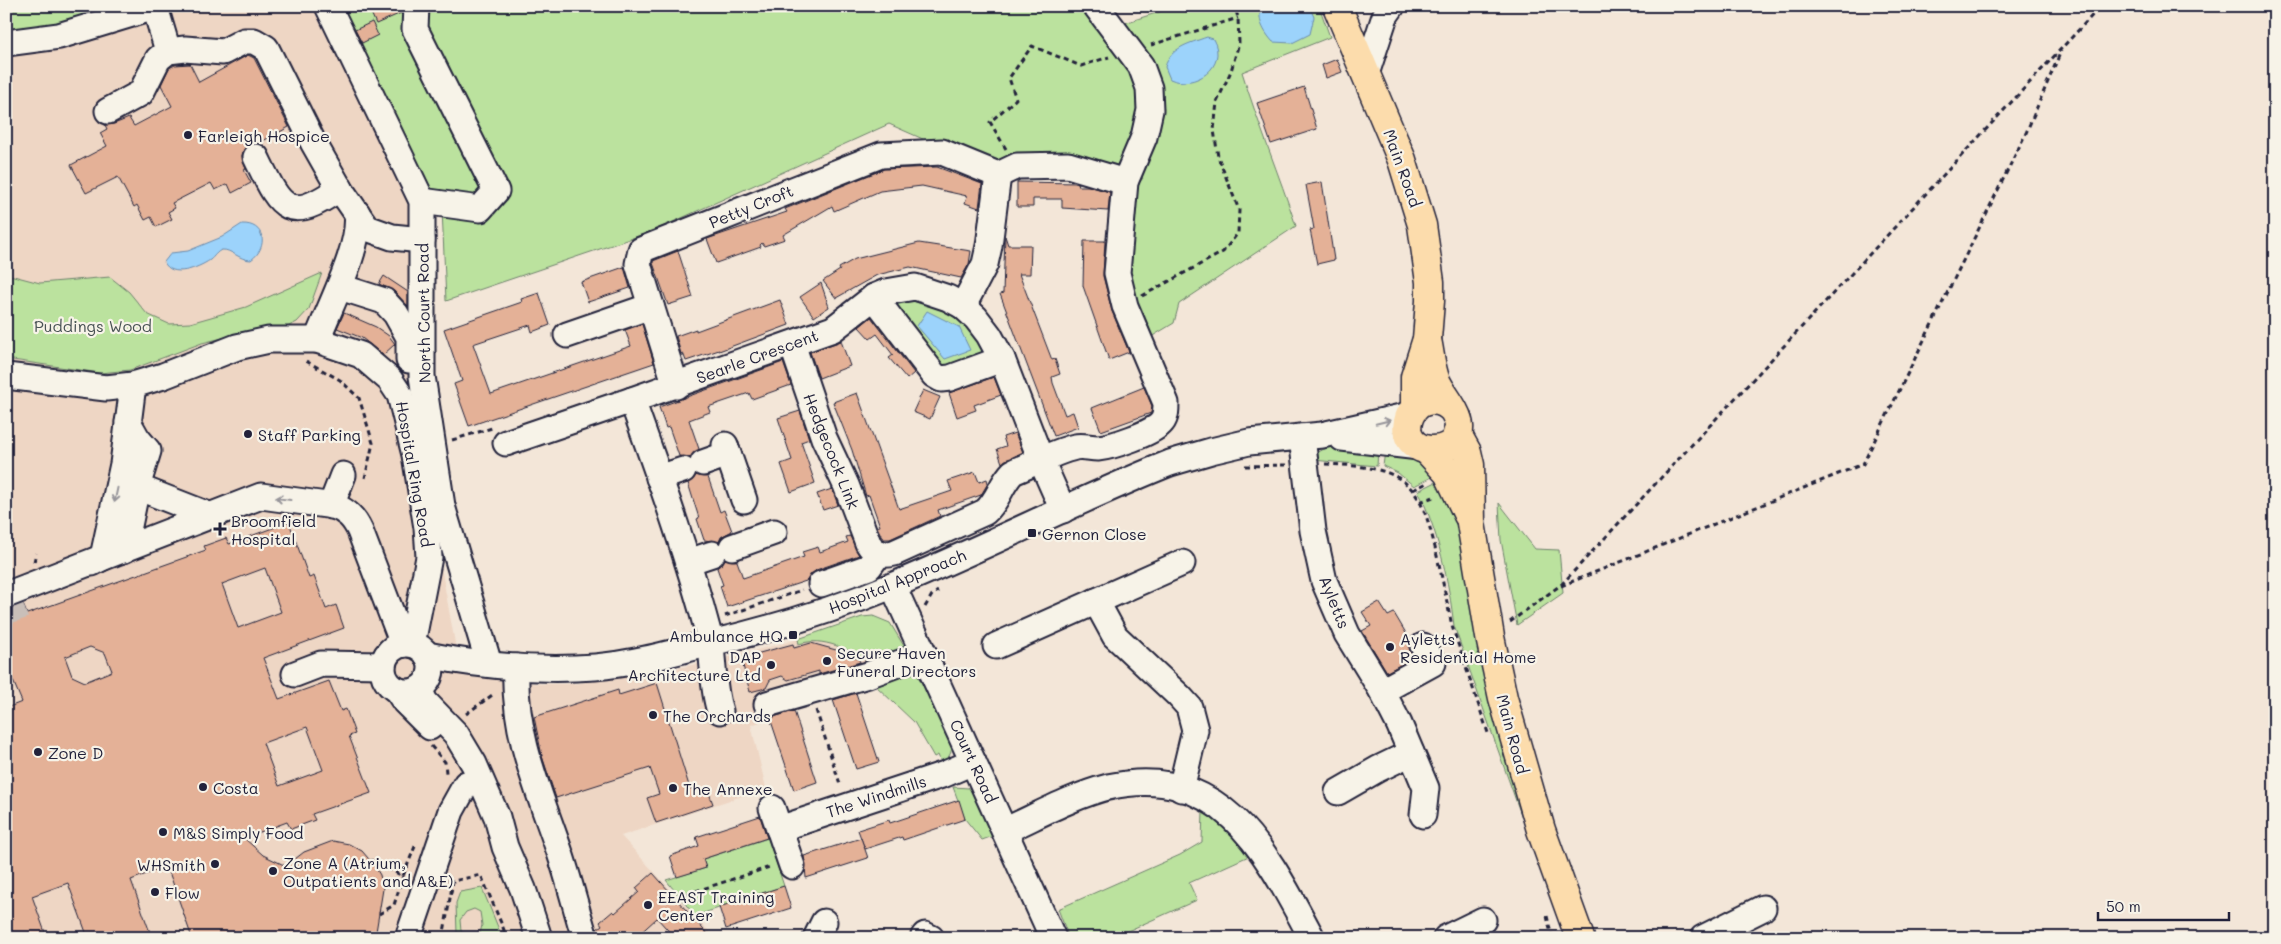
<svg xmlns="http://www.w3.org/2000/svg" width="2281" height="944" font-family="Mali,sans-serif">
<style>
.built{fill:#eed6c4}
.green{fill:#bbe29e;stroke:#6e826c}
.water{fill:#9cd3fb;stroke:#6b8cae}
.building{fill:#e4b197;stroke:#22223b;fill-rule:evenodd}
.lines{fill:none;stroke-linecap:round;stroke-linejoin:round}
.minor-tunnel{stroke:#c9bfb9;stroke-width:25;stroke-dasharray:25 12;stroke-linecap:butt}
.minor-casing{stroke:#22223b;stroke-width:29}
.major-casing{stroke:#22223b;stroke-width:31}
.path{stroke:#22223b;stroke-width:3;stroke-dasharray:5 4;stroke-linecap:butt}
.minor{stroke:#f7f3e8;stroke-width:25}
.major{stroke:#fcdcac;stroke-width:28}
.oneway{stroke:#97959a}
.poi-dot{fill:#22223b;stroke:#f7f3e8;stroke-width:2}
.labels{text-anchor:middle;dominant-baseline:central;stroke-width:4.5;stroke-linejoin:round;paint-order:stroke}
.poi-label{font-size:16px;fill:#22223b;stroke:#f7f3e8;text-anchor:start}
.street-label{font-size:16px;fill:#22223b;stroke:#f7f3e8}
.park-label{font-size:16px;fill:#485254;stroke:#f7f3e8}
</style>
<rect width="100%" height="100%" fill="#f3e6d8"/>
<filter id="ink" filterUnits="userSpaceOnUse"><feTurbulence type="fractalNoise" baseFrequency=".02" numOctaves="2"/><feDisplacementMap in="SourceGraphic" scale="10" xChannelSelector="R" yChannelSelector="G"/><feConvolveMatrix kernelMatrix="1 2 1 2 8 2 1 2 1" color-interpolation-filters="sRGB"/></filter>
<g filter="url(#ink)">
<path class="built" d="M181 6H320L417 202 415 366 411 402 461 676 541 684H573L616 678 664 671 734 656 818 634 862 617 873 616 890 623 900 637 916 671 751 725 766 788 621 836 715 938H6V52Z"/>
<g class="green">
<path d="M6 6H180L64 44 6 55Z"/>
<path d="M322 6H1090L1112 27 1178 6H1319L1330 37 1242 72C1258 124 1279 174 1296 226L1179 304 1174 323 1146 340 1124 282 1131 193 1143 178 1119 175 994 167 941 147 889 124 653 231 446 301 442 209Z"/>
<path d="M322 273 309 309 297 322 287 327 259 329 202 343 130 370 100 373 6 359V274L40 283 110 277 129 292 147 314 169 324 190 323 246 307Z"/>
<path d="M908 300C948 309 965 319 986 354L948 370 938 367 888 303Z"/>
<path d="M1329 447 1378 450 1377 466 1313 460 1317 452Z"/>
<path d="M1385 451 1417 458 1438 474 1414 486 1398 473 1383 466Z"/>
<path d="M1442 479 1453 502 1534 842 1531 843 1454 626C1449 583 1438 529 1418 491Z"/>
<path d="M1499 503 1535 549 1559 550 1563 593 1517 625 1501 540Z"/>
<path d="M873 616 890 623 907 651 870 662C849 650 823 636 799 644L798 639 862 617Z"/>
<path d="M919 670C929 691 945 717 951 739 954 748 950 760 941 762L938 755 934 757 914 722 875 685Z"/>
<path d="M953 787 969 788 983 804 996 835 982 840 965 819Z"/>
<path d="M1203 811 1215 817 1251 855 1189 883 1197 900 1112 938H1069L1058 909 1180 855 1202 842Z"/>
<path d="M768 838 784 886 695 916 666 880 706 868 703 859Z"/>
<path d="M482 888 500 932 497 938H479L482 925 480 912 474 909 466 912 460 920 461 931 469 938H459L457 934 456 903 460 892Z"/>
</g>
<g class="water">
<path d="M1262 6H1309L1314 17 1310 34 1292 43 1273 42C1264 32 1256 19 1262 6Z"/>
<path d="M1207 37 1213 39C1229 67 1194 90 1170 79L1165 67C1171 47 1188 44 1207 37Z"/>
<path d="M242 224C265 223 269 247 251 260 239 260 231 249 222 250 217 251 214 257 210 260 198 268 172 279 164 262L171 253 188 251 200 246 222 237Z"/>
<path d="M927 311 959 327 970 350 945 359 917 326Z"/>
</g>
<g class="building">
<path d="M368 6H402L401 13 376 24Z"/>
<path d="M372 22 378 35 362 43 355 30Z"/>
<path d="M248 55 254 58 289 127 259 143 250 144 244 149 242 156 246 169 244 170 251 183 232 193 228 184 215 190 211 183 172 203 175 208 168 212 172 219 156 227 151 217 145 220 137 205 134 207 118 177 86 193 71 165 107 146 100 133 107 129 105 125 114 124 129 118 134 126 172 106 161 85 169 68 175 65 190 64 199 82Z"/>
<path d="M1337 59 1342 72 1326 78 1322 65Z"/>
<path d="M1304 87 1317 129 1271 144 1257 103Z"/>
<path d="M937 167 982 184 979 208 965 203 967 196 922 186 880 191 834 211 832 206 783 235 785 239 764 246 762 243 760 245 761 247 716 263 707 239 787 212 785 209 884 169Z"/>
<path d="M1017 182 1079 183 1078 186H1088L1110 192 1108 211 1062 208V199H1033V207H1017Z"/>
<path d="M1322 182 1334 260 1317 264 1310 230 1314 229 1306 185Z"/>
<path d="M1005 236 1008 245H1031L1030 274H1019L1052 360 1055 359 1060 374 1052 377 1053 383 1065 415 1073 412 1078 427 1054 436 1000 294 1003 293Z"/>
<path d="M1084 241H1105L1103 276 1112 311 1129 352 1109 360 1083 286Z"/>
<path d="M919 243 971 251 969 264 961 278 910 267 877 275 836 298 823 281 840 270 839 268 855 259Z"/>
<path d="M678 251 693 297 668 305 653 263V261Z"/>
<path d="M624 267 630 288 588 302 581 282Z"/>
<path d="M384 276 408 292V306L394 291 379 284Z"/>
<path d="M821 283 829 307 814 317 800 297Z"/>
<path d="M539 293 550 325 532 332 530 325 473 344 491 394 631 346 625 330 642 324 654 363 469 426 454 384 462 381 444 329 522 302 521 299Z"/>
<path d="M780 300 789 325 719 351V350L686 361 683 353 681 354 676 336 696 329V331Z"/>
<path d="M344 313 376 327 389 336 395 344 383 355 362 338 337 328Z"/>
<path d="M871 317 914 373 907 379 889 358 893 355 877 334 870 339 859 327Z"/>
<path d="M841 341 850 366 819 378 810 352Z"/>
<path d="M783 362 791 385 752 399 749 393 708 407 710 412 689 420 699 449 690 458 679 456 669 427 666 428 659 407Z"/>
<path d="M994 377 1001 395 974 405 976 410 957 417 949 393Z"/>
<path d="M1144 387 1152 406 1151 413 1101 431 1092 408Z"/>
<path d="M923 390 940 397 930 419 913 412Z"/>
<path d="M857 393 899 509 952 491 948 481 975 472 979 482 987 479 988 483 981 495 938 510 940 516 890 539H883L877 527 880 526 869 495 866 496 852 450 833 402Z"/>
<path d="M800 411 809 439 801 442 815 483 791 492 781 464 792 460 778 418Z"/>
<path d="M1015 433 1023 452 1002 463 997 449 1006 446 1003 437Z"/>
<path d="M696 475 708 477 720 512 724 510 732 531 721 537 719 542 704 540 697 519 699 518 688 483Z"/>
<path d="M832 489 838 505 823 510 817 494Z"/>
<path d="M289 522 309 578 314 576 326 609 336 605 344 628 263 658 279 699 329 681 341 711 346 709 355 734 349 736 371 793 312 814 315 820 291 829 287 822 244 838 263 855 286 866 304 852 333 841 349 844 362 851 374 865 380 875 383 889 375 938H192L167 866 131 880 152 938H88L68 883 32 896 47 938H6V708L22 702 11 676 6 673V609L23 604 27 614 206 550 204 546 226 538 229 544ZM265 568 281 612 238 628 222 584ZM90 647 105 653 112 671 85 682 72 676 65 657ZM307 727 323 770 279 786 263 743Z"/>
<path d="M850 536 859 555 816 570 806 581 727 607 720 586 723 585 717 568 725 559 737 561 743 578 804 557 802 552 818 547 820 552 848 542 846 537Z"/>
<path d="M1379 602 1388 616 1394 613 1410 640 1409 647 1413 658 1387 672 1362 631 1371 626 1362 612Z"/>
<path d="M811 643 836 650 859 659 860 662 819 674V671L788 680 782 676 770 680 766 688 750 692 741 658 793 644 794 648Z"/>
<path d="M657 683 690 789 695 788 697 794 708 790 713 804 656 823 647 798 659 794 650 768 556 798 542 756 534 717 618 690 619 695Z"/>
<path d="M856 693 879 762 856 769 833 700Z"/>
<path d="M794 711 817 782 794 790 770 718Z"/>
<path d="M959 800 965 819 903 840 902 837 865 849 858 830 889 820 890 823Z"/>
<path d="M760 816 767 838 703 859 706 868 677 877 670 856 699 846 696 837Z"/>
<path d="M861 838 868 858 806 878 804 856Z"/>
<path d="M653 873 711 938H675L657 918 635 938H599L597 929 602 925 600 922 613 911 615 913 639 892 636 888Z"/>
<path d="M784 886 791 908 726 929 719 907Z"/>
</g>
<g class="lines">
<path class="minor-tunnel" d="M6 612 24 606"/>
<g class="minor-casing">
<g id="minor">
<path d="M328 6 422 201V376L442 506 489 664"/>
<path d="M416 6 415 29 496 191 480 209 422 201"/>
<path d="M155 7 168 51"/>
<path d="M6 43 59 36 158 6"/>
<path d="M1366 74 1385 16 1392 6"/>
<path d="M108 111 141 93 158 59 168 51 185 49 223 52 244 41H254L266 48 313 142 338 186 367 228 392 237 422 240"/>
<path d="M256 157C280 206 286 226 340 188"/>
<path d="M340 287 384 301 396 314 409 337V360"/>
<path d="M874 297 934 375 941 379 950 378 1002 359"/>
<path d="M963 306 985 264 989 246 998 175"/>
<path d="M567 335 651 306"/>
<path d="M317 340C329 307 362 246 357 213"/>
<path d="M792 344 824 438 846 485 868 543C874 553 882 556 894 553L985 512C999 500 1000 485 1013 472 1033 464 1054 452 1075 447 1083 445 1089 448 1098 448 1111 447 1154 433 1162 422 1166 417 1166 409 1166 403L1125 306 1117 273 1125 182 1144 137 1150 110 1149 88 1141 66 1096 6"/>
<path d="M6 376 106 388 133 385 163 376 237 347 269 340H317L361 355 390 380 400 395 415 455 427 528 429 557 412 644"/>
<path d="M676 386 638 264 641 250 881 155 942 152 998 175 1017 166 1068 165 1125 182"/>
<path d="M1302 437 1313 531 1324 581 1347 634 1382 691 1399 724 1426 788 1423 815"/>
<path d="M1342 438 1419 447"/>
<path d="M506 443 632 400"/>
<path d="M725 445 744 500"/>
<path d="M703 463 728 454"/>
<path d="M659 478 683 470"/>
<path d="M137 487 211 516"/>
<path d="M331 506 343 475"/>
<path d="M732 547 774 532"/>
<path d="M124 550 137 487 148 451 137 438 128 422"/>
<path d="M688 562 712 554"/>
<path d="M92 563 103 557 123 464 133 385"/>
<path d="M821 584 869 567 879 553"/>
<path d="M893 586 1053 938"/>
<path d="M6 595 261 496 334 506C347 511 354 518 360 531L403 644"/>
<path d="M1096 601 1115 636 1179 696 1189 707 1195 730 1181 789"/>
<circle cx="407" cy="668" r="24"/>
<path d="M996 646 1182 563"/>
<path d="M427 655C482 666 539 671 595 667 631 664 668 654 703 645 768 630 832 611 894 585 987 547 1077 500 1170 463L1211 451 1249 442 1322 435 1410 415"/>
<path d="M516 667C513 733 538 789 559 850 569 879 576 909 585 938"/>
<path d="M295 674 321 664 383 665"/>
<path d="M419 689 425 702 456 734 474 764 497 817 505 847 523 889 539 938"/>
<path d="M397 690 405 702 430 727"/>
<path d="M1382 691 1433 663 1423 646"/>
<path d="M767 704 868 675 924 654"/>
<path d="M720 711C711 685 715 658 708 632 687 553 659 476 632 400L833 329 874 297 886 292 915 287 948 298 963 306 976 318 989 335 1002 359 1041 460 1063 510"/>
<path d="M1338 792 1378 769 1411 753"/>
<path d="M772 808 792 866"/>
<path d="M779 829 945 774 973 762"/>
<path d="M1006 830C1039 815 1073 796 1108 787 1223 761 1267 854 1312 938"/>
<path d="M408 938 451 811 466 784"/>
<path d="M816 938 824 922"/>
<path d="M923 938 925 935 931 938"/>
<path d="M1446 938 1483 920"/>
<path d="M1703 938 1763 908"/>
</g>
</g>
<g class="major-casing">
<g id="major">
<path d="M1337 6 1402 160 1422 225 1430 282V301L1427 339 1415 377V408"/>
<path d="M1427 340C1430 353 1431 369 1436 381 1441 392 1449 401 1454 411 1480 459 1394 464 1409 418 1416 397 1441 395 1454 411"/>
<path d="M1457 434 1467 452 1470 465 1471 523 1490 637 1503 698 1541 830 1580 938"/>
<path d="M1427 450 1448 473 1468 515"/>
</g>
</g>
<g class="path">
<path d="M1151 45 1238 18"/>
<path d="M1006 149 990 122 1016 99 1009 78 1032 46 1081 66 1109 57"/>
<path d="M1142 296 1223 252 1238 233 1239 210 1218 157 1214 130 1217 102 1231 71 1239 43 1238 18 1235 6"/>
<path d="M306 361 340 380 359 398 373 443 365 478"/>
<path d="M452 440 492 428"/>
<path d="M1325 464C1411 467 1421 483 1439 565"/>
<path d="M1245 466 1286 465"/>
<path d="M1413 490 1429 482"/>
<path d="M1420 502 1436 496"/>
<path d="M34 562 36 553"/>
<path d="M1439 564 1452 626 1488 733"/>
<path d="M1561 586 1863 464 2026 133 2061 51"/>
<path d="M925 607 932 595 938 591"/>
<path d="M725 616 802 590"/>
<path d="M1510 622 1562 584 2101 6"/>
<path d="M816 710 841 787"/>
<path d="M466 714 495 693"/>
<path d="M431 746 445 762 446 773"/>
<path d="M371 860 403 876 416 844"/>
<path d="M448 880 453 881 481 875 504 930 500 938"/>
<path d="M687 894 770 867"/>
<path d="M379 914 394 905 403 876"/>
<path d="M1547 916 1552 938"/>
<path d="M443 938 453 881"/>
</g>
<use href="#minor" class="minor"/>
<use href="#major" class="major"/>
</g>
<defs><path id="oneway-shaft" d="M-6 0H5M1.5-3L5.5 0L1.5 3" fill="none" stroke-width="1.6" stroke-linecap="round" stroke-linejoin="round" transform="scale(1.25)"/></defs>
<g class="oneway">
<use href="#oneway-shaft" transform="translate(1383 422) rotate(-14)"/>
<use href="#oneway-shaft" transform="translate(116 495) rotate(102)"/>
<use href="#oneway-shaft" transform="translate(283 499) rotate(-172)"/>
</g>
</g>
<g class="poi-dot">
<circle cx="188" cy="135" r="5"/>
<circle cx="248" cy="434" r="5"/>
<path d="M217.5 521.5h5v5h5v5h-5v5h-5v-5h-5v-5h5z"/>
<rect x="1027" y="528" width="10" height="10" rx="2.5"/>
<rect x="788" y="630" width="10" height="10" rx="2.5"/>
<circle cx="1390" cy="647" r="5"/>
<circle cx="827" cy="661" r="5"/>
<circle cx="771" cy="665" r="5"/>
<circle cx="653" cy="715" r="5"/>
<circle cx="38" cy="752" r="5"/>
<circle cx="203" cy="787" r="5"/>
<circle cx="673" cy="788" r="5"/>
<circle cx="163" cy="832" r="5"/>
<circle cx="215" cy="864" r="5"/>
<circle cx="273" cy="871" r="5"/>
<circle cx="155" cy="892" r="5"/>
<circle cx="648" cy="905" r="5"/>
</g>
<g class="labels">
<g class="poi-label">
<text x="198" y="135">Farleigh Hospice</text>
<text x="258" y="434">Staff Parking</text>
<text x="231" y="520">Broomfield<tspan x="231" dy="18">Hospital</tspan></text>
<text x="1042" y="533">Gernon Close</text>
<text x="783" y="635" text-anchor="end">Ambulance HQ</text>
<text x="1400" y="638">Ayletts<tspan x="1400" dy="18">Residential Home</tspan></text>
<text x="837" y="652">Secure Haven<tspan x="837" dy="18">Funeral Directors</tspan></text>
<text x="761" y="656" text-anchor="end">DAP<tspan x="761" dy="18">Architecture Ltd</tspan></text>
<text x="663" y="715">The Orchards</text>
<text x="48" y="752">Zone D</text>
<text x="213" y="787">Costa</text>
<text x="683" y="788">The Annexe</text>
<text x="173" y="832">M&amp;S Simply Food</text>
<text x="283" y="862">Zone A (Atrium,<tspan x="283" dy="18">Outpatients and A&amp;E)</tspan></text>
<text x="205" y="864" text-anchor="end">WHSmith</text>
<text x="165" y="892">Flow</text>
<text x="658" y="896">EEAST Training<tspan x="658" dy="18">Center</tspan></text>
</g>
<g class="street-label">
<text transform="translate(1403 168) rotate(70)">Main Road</text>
<text transform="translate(751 206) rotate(-22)">Petty Croft</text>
<text transform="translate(423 313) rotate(-91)">North Court Road</text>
<text transform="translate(757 356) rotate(-20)">Searle Crescent</text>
<text transform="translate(832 451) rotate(68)">Hedgecock Link</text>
<text transform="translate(415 474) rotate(80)">Hospital Ring Road</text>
<text transform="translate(897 581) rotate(-22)">Hospital Approach</text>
<text transform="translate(1335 602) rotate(68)">Ayletts</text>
<text transform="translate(1513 734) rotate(75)">Main Road</text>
<text transform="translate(974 761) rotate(65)">Court Road</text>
<text transform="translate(876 796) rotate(-18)">The Windmills</text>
</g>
<g class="park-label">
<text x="93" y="325">Puddings Wood</text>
</g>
</g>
<rect width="2281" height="944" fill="none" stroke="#f7f3e8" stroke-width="25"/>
<rect x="12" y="12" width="2256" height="919" fill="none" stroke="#22223b" stroke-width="2" filter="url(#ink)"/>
<path d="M2098 912v8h131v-8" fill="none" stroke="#22223b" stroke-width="2.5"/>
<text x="2106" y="912" font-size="15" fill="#22223b" stroke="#f7f3e8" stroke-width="4" paint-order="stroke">50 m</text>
</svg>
